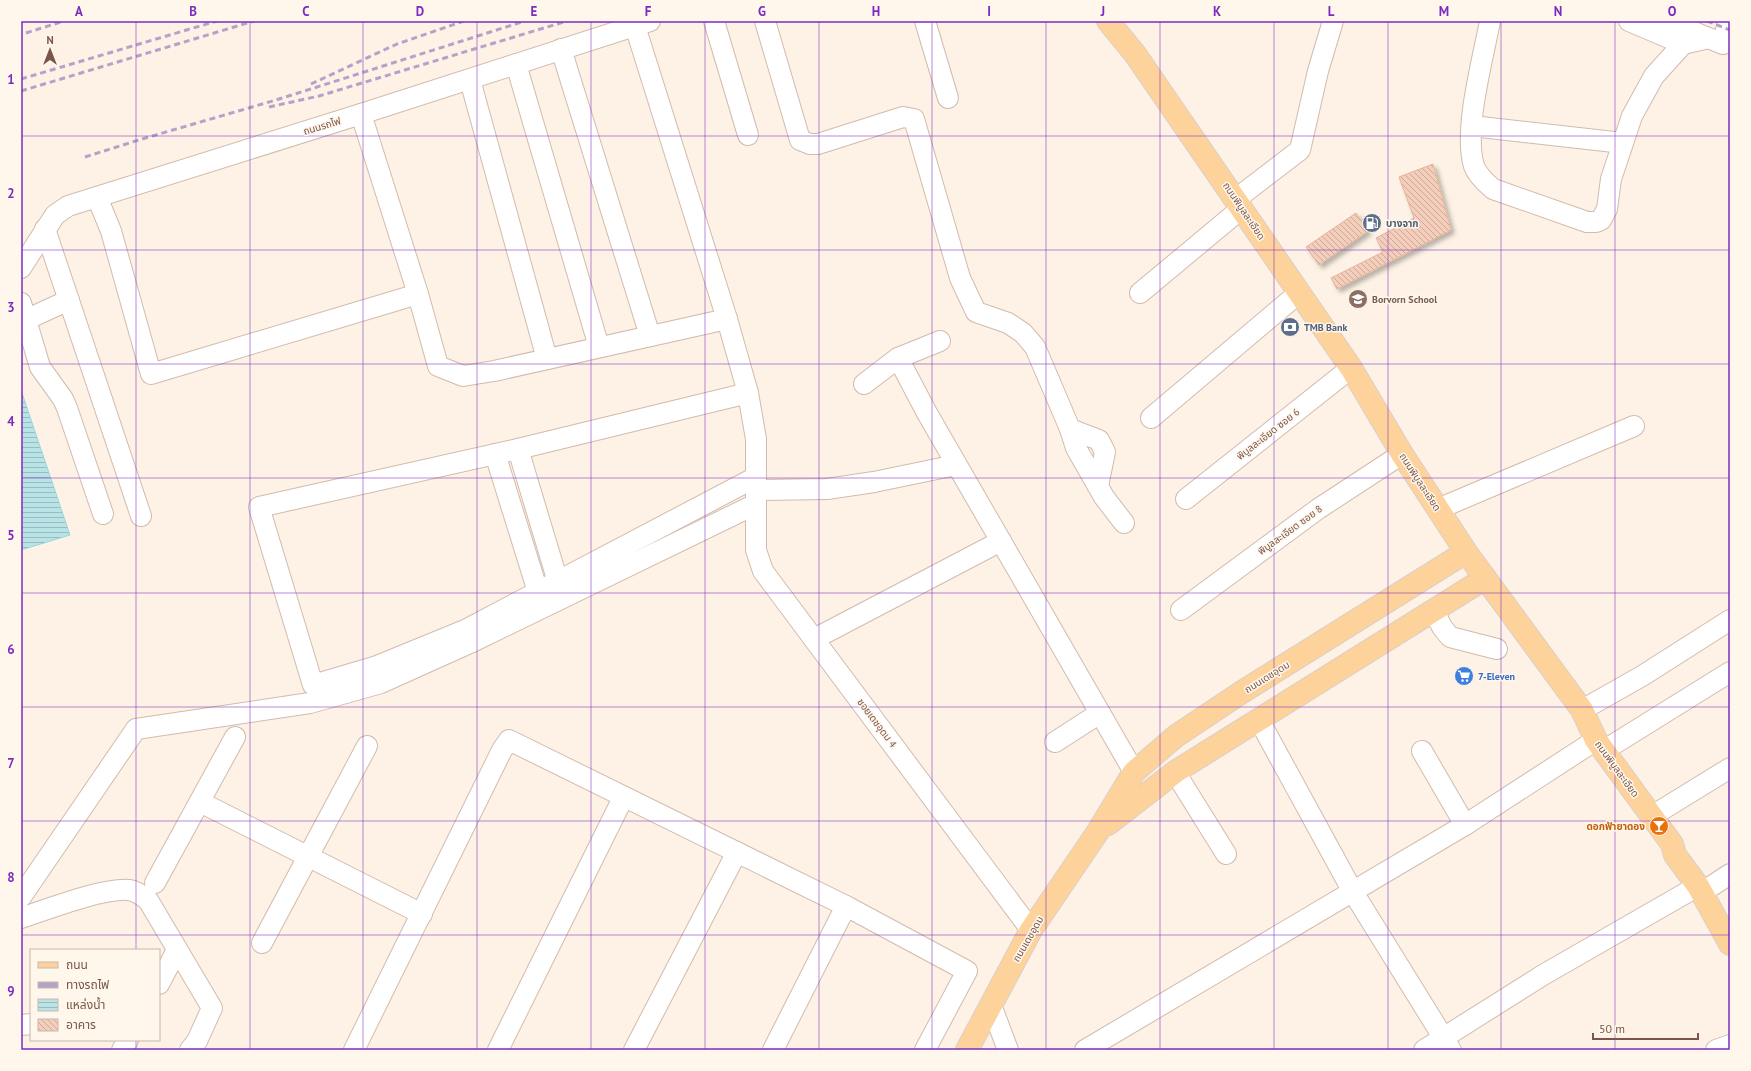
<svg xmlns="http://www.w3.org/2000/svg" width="1751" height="1071" font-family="'PT Sans','Noto Sans Thai',sans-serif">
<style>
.water{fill:url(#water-rules);stroke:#9ed5da}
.building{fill:url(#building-back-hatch);stroke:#e7b39b;filter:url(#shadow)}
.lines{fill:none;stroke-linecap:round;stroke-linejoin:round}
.minor-casing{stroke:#d2bbad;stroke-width:22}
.major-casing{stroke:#d9d0cc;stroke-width:24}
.minor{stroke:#fff;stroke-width:20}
.major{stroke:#fed29b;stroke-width:22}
.rail{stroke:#b4a2c8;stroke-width:3;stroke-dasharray:6 4;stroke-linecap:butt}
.grid{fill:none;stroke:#7b2cbf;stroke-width:1;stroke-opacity:0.55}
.labels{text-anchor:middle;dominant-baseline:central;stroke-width:3;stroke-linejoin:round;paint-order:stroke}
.street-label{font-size:10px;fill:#785649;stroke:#fff6ec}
.service-label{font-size:10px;font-weight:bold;fill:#4e5e75;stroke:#fff6ec;text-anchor:start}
.education-label{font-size:10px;font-weight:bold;fill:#785e54;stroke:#fff6ec;text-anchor:start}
.shop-label{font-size:10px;font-weight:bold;fill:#366cbe;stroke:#fff6ec;text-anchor:start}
.food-label{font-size:10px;font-weight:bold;fill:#c56008;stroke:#fff6ec;text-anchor:end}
.neatline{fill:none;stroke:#7b2cbf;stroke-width:1.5}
.grid-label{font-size:13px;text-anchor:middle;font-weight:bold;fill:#7b2cbf}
</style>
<defs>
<pattern id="water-rules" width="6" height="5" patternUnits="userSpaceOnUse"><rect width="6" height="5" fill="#b8e4e8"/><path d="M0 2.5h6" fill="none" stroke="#9abcbe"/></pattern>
<pattern id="building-back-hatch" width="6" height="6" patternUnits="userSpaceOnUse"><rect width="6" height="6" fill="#f4cebb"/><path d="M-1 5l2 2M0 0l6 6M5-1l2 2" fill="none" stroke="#caaa9a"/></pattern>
<filter id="shadow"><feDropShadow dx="3.5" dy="3.5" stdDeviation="2" flood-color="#0004"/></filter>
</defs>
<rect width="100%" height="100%" fill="#fdf2e5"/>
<path class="water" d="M21 390 70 535 21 550Z"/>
<g class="building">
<path d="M1433 164 1451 230 1337 289 1331 278 1383 252 1376 238 1414 218 1399 177Z"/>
<path d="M1356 213 1368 231 1319 265 1306 247Z"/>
</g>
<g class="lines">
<g class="minor-casing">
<g id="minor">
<path d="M714 21 748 135"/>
<path d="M765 21 800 140 810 144H818L903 117 914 119 960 278 976 312 1008 323 1023 333 1035 347 1070 429 1076 448 1104 497 1124 523"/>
<path d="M925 21 948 98"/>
<path d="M1490 21C1483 59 1463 130 1474 166 1477 175 1486 183 1493 189L1587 222H1596L1601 220 1607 209 1611 179 1632 116 1654 76 1683 44 1709 38"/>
<path d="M1629 21 1683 44"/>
<path d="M1667 21 1723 44 1728 21"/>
<path d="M561 49 650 336"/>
<path d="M516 64 599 347"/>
<path d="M470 80 547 359"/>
<path d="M361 114 418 294 438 366 463 376 494 371 727 319"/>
<path d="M1472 126 1623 143"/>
<path d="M97 197 111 231 151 374 418 294"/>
<path d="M1236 199 1300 150 1318 71 1333 21"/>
<path d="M45 229 141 516"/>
<path d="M21 268 55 215 68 206 361 114 650 21"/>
<path d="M1140 293 1242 208"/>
<path d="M21 303 40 367 63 399 67 408 103 514"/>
<path d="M21 322 69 300"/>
<path d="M898 358 927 413 1134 772"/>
<path d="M864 384 898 358 940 341"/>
<path d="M748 393 518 449 259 507 313 685 377 666 465 630 756 477"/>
<path d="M1151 418 1300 292"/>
<path d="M1070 429 1099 440 1105 452 1098 486"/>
<path d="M518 449 558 582"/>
<path d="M495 454 538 592"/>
<path d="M757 490 827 489 874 482 956 465"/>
<path d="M1186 499 1351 368"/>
<path d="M756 504V550L763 571 1031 930"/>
<path d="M1438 509 1634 426"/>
<path d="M1181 610 1318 509 1402 454"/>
<path d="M1434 611 1442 627 1450 637 1497 649"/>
<path d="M814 639 1001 541"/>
<path d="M1582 710 1642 676 1730 620"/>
<path d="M1259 720 1353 892 1451 1050"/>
<path d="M1055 742 1100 713"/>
<path d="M1422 751 1465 825"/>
<path d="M1603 751 1730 672"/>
<path d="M1175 772 1226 854"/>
<path d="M200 802 422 914"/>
<path d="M1652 816 1730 768"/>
<path d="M155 883 235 737"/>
<path d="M1701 893 1730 874"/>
<path d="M21 897 136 729 310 703 381 683 470 643 756 504V439L748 393 727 319 635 26"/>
<path d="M21 918C48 909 102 888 129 890 136 891 143 896 148 900L212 1008 197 1041 190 1050"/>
<path d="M262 943 367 746"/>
<path d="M159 984 177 950"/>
<path d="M991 1005 1008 1050"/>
<path d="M21 1025 31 1024"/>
<path d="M122 1050 128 1040"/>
<path d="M354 1050 502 750 509 740 846 906 967 971 925 1050"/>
<path d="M498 1050 623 798"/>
<path d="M634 1050 737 852"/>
<path d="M773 1050 846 906"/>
<path d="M1085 1050 1465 825 1596 740"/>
<path d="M1424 1050 1543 975 1698 886"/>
<path d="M1716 1050 1730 1045"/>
</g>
</g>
<g class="major-casing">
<g id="major">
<path d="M1108 21 1135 54 1351 368 1402 454 1466 552 1582 710 1596 740 1672 844 1675 855 1698 886 1730 944"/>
<path d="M1108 824 1175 772 1484 579"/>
<path d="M967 1050 1031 930 1097 833 1134 772 1176 736 1242 692 1466 552"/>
</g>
</g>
<use href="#minor" class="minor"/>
<use href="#major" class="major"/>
<g class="rail">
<path d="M1707 21 1730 30"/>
<path d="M26 33 64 21"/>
<path d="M21 79 217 21"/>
<path d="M311 84 397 44 464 21"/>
<path d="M21 91 254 21"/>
<path d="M269 107 319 96 567 21"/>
<path d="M85 157 142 139 276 100 525 21"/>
</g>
</g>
<path class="grid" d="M136 21V950M250 21V1050M363 21V1050M477 21V1050M591 21V1050M705 21V1050M819 21V1050M932 21V1050M1046 21V1050M1160 21V1050M1274 21V1050M1388 21V1050M1501 21V1050M1615 21V1050M21 136H1730M21 250H1730M21 364H1730M21 478H1730M21 593H1730M21 707H1730M21 821H1730M21 935H1730M136 1040V1050"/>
<defs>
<g id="fuel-disc" transform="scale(1)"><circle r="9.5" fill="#5c6f8a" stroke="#fff6ec"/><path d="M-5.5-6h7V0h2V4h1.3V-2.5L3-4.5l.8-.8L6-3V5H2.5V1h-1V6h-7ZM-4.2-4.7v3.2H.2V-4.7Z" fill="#fff"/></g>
<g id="school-disc" transform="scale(1)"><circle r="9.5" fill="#8d6e63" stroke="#fff6ec"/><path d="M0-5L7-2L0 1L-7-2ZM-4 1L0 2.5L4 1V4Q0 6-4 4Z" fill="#fff"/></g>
<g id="bank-disc" transform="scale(1)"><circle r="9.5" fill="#5c6f8a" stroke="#fff6ec"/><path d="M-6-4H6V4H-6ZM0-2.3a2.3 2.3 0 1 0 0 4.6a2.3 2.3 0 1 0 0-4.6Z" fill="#fff"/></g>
<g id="supermarket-disc" transform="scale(1)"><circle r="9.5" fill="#3f7fe0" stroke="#fff6ec"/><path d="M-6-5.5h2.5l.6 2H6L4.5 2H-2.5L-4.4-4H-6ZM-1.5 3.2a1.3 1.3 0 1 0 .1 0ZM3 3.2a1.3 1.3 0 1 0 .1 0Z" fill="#fff"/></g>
<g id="bar-disc" transform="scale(1)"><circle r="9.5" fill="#e8710a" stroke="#fff6ec"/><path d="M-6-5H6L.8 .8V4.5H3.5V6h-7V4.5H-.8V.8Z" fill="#fff"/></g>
</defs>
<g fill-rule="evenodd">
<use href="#fuel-disc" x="1372" y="223"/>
<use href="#school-disc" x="1358" y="299"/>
<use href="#bank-disc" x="1290" y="327"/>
<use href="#supermarket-disc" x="1464" y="676"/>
<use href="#bar-disc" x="1659" y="826"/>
</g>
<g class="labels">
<g class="street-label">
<text transform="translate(322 126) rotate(-17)">ถนนรถไฟ</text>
<text transform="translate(1244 211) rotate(56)">ถนนพิบูลละเอียด</text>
<text transform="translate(1268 434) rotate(-38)">พิบูลละเอียด ซอย 6</text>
<text transform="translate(1420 482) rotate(57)">ถนนพิบูลละเอียด</text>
<text transform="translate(1290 530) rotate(-36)">พิบูลละเอียด ซอย 8</text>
<text transform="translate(1267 677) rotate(-32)">ถนนเดชอุดม</text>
<text transform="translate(877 723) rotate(53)">ซอยเดชอุดม 4</text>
<text transform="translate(1617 769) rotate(54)">ถนนพิบูลละเอียด</text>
<text transform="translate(1028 939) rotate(-60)">ถนนเดชอุดม</text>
</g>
<g class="service-label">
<text x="1386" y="223">บางจาก</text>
<text x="1304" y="327">TMB Bank</text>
</g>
<g class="education-label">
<text x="1372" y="299">Borvorn School</text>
</g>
<g class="shop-label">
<text x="1478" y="676">7-Eleven</text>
</g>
<g class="food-label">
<text x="1645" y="826">ดอกฟ้ายาดอง</text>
</g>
</g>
<rect width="1751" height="1071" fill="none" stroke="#fff6ec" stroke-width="44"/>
<rect x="30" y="949" width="130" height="92" fill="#fff6ec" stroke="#c9b6ab"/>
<rect x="38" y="962" width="20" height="6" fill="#fed29b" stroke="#c9b6ab"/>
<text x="66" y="969" font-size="12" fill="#785649">ถนน</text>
<rect x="38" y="982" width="20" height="6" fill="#b4a2c8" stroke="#c9b6ab"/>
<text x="66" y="989" font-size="12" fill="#785649">ทางรถไฟ</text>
<rect x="38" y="999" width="20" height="12" fill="url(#water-rules)" stroke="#c9b6ab"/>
<text x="66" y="1009" font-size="12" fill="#785649">แหล่งน้ำ</text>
<rect x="38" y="1019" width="20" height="12" fill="url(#building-back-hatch)" stroke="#c9b6ab"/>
<text x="66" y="1029" font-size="12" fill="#785649">อาคาร</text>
<g transform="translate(50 50)" stroke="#fff6ec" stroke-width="3" paint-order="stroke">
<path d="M0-3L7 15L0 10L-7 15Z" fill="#785649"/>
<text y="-6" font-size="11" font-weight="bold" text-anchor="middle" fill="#785649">N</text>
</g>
<path d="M1593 1033v6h105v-6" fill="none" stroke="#785649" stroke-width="2"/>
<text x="1599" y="1033" font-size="12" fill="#785649" stroke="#fff6ec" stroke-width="3" paint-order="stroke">50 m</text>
<rect x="22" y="22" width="1707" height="1027" class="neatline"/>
<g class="grid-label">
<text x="79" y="16">A</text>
<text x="193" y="16">B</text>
<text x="306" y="16">C</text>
<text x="420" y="16">D</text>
<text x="534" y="16">E</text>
<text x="648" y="16">F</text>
<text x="762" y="16">G</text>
<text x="876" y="16">H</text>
<text x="989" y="16">I</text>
<text x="1103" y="16">J</text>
<text x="1217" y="16">K</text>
<text x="1331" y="16">L</text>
<text x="1444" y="16">M</text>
<text x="1558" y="16">N</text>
<text x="1672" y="16">O</text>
<text x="11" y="84">1</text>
<text x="11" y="198">2</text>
<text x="11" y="312">3</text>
<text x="11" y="426">4</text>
<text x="11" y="540">5</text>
<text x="11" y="654">6</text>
<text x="11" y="768">7</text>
<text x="11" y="882">8</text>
<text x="11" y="996">9</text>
</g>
</svg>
